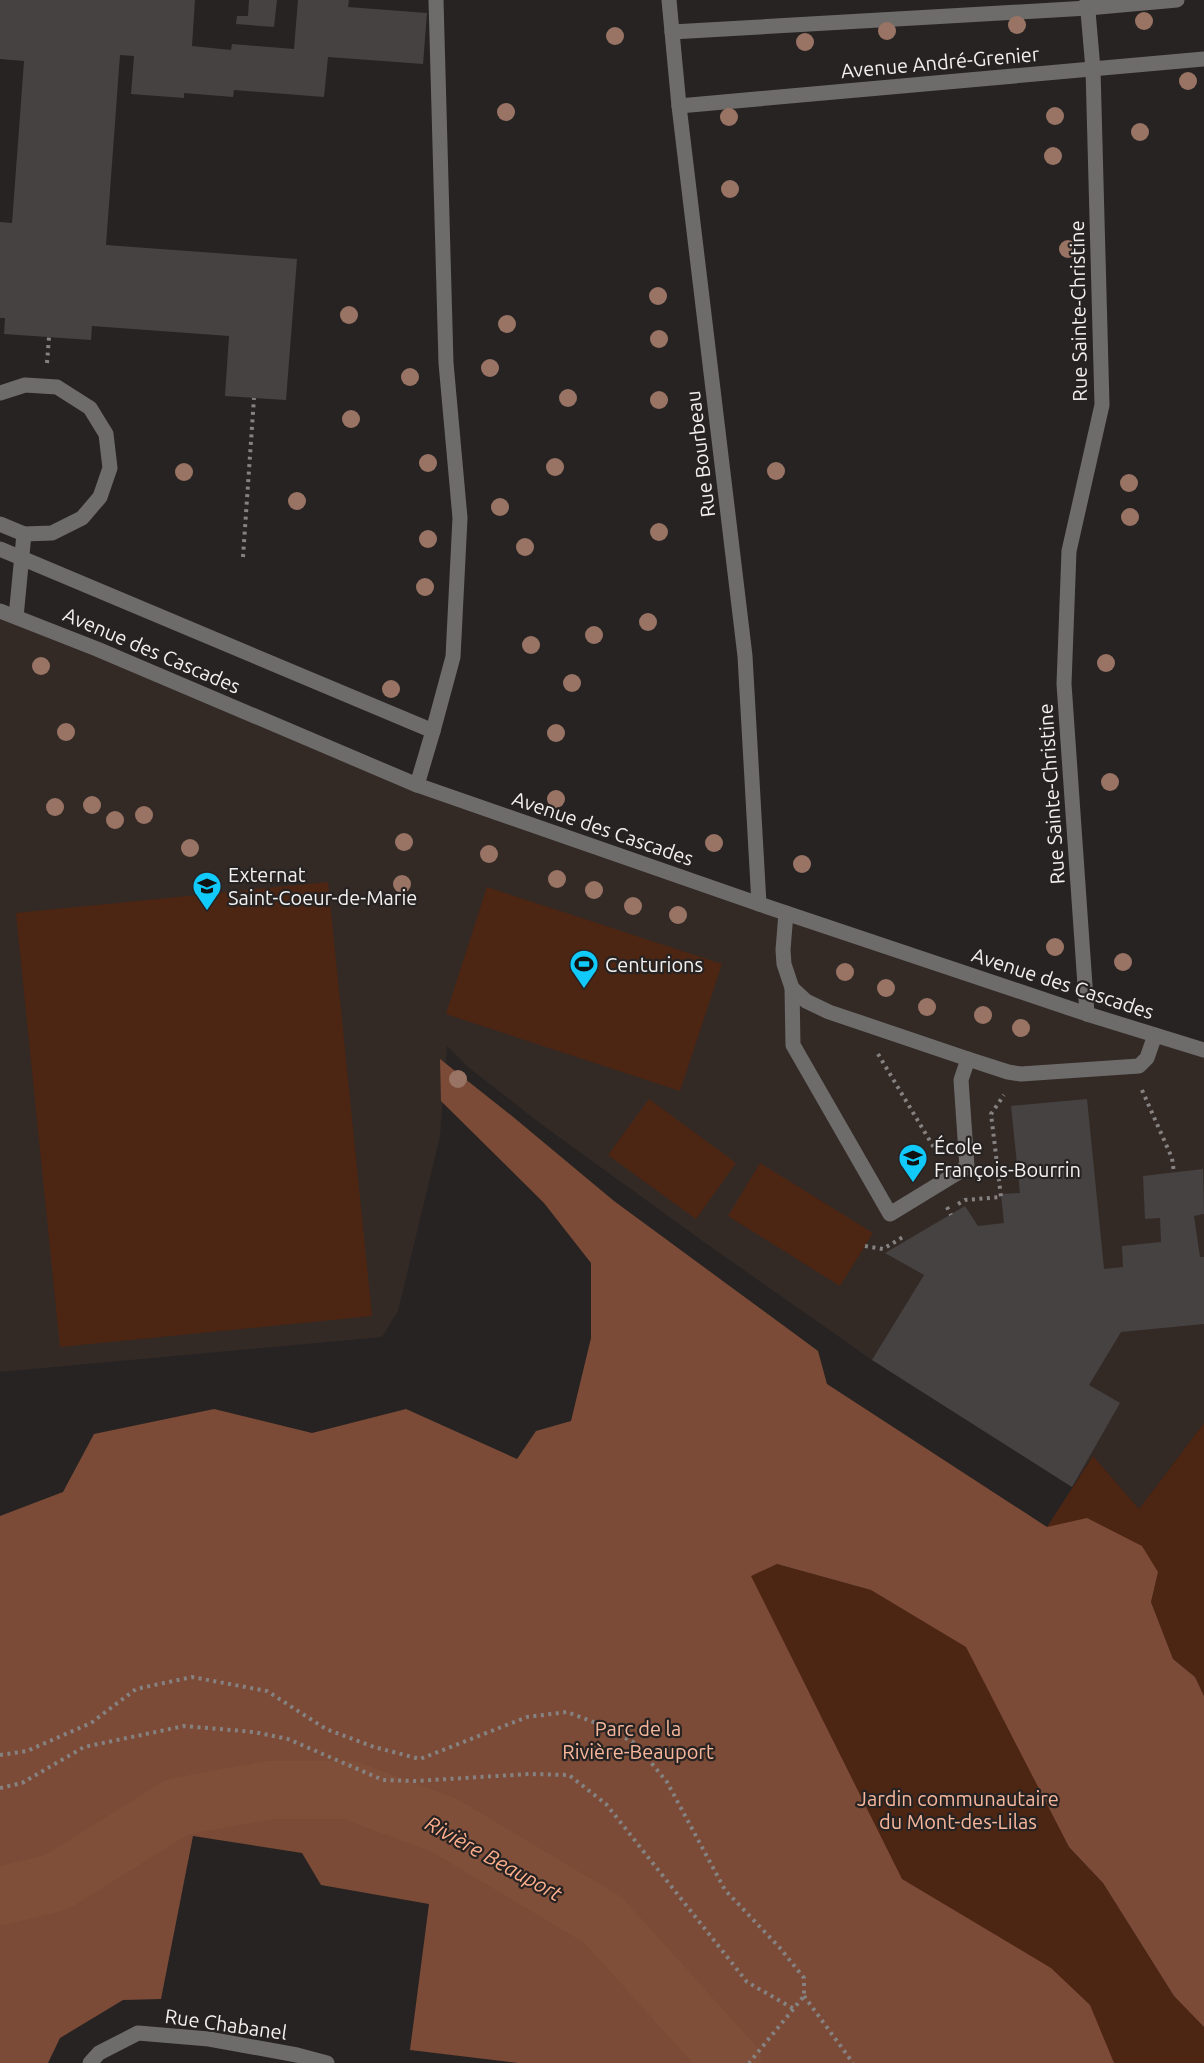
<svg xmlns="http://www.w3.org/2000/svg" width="1204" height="2063" font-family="Ubuntu,sans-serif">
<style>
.built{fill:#332a26}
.green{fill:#4d2513}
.forest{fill:#7c4b37}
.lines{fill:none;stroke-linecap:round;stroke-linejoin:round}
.river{stroke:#804f3a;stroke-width:58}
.building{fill:#464241}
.path{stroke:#858281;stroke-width:4;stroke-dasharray:3 4.5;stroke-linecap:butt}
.minor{stroke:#6e6c6b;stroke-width:15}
.tree{fill:#997465}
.labels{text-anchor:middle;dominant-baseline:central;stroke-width:4.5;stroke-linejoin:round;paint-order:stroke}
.street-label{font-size:20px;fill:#f3f1f0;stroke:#272322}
.poi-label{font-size:20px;fill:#f3f1f0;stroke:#272322;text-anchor:start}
.park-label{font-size:20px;fill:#f7b79c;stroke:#272322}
.water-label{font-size:21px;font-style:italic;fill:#fdae8d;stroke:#272322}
</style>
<rect width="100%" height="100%" fill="#272322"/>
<path class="built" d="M0 611 417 785 1204 1050V1423L1139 1509 1093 1456 1072 1487 872 1360 704 1242 541 1124 468 1067 447 1046 440 1136 398 1311 382 1337 0 1372Z"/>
<g class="green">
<path d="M328 882 372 1316 60 1347 16 913Z"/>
<path d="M487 887 722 964 680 1091 446 1014Z"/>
<path d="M649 1099 736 1163 696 1219 608 1155Z"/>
<path d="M760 1163 873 1233 840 1286 728 1216Z"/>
<path d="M1204 1423V1696L1195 1677 1173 1659 1151 1602 1158 1572 1047 1527 1093 1456 1139 1509Z"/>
<path d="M777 1564 871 1590 967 1647 1069 1847 1103 1883 1174 1996 1204 2027V2063H732L751 1575Z"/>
</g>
<path class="forest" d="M440 1059 512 1116 614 1201 818 1351 827 1384 1047 1527 1087 1518 1142 1546 1158 1572 1151 1602 1173 1659 1195 1677 1204 1696V2027L1174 1996 1103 1883 1069 1847 966 1647 871 1590 777 1564 751 1576 902 1879 1051 1968 1090 2005 1114 2063H518L410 2050 429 1904 321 1885 302 1853 193 1836 161 1999 123 2000 60 2038 48 2063H0V1516L63 1492 94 1434 214 1409 312 1433 406 1409 517 1459 536 1431 571 1421 591 1338V1263L544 1203 441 1101Z"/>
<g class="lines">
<path class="river" d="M0 1896 57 1882 177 1807 269 1790H349L444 1825 603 1920 732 2063"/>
</g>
<g class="building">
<path d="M0 0H195L192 46 231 50 232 44 294 49 298 0H349L348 7 427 13 423 64 328 57 324 97 234 90 233 97 184 93V98L131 94 134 56 120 55 106 245 297 259 286 400 225 396 229 336 92 326 91 340 4 334 5 318H0V222L12 223 24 61 0 59Z"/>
<path d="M249 0H277L274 27 236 24 237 16H248Z"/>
<path d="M1087 1099 1104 1269 1123 1267 1122 1246 1161 1242 1160 1218 1145 1219 1143 1176 1203 1169 1204 1214 1194 1216 1200 1257H1204V1324L1121 1332 1089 1385 1120 1403 1072 1487 872 1360 924 1275 885 1253 965 1206 978 1226 1004 1223 1001 1194 1020 1193 1011 1106Z"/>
</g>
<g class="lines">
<g class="path">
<path d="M47 363 49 337"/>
<path d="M243 557 254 398"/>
<path d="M878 1054 939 1156"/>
<path d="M1142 1090 1172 1158 1174 1173"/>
<path d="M958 1204 965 1200 1001 1197 991 1114 1004 1095"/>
<path d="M947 1207 951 1215"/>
<path d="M865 1246 883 1249 903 1237"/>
<path d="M0 1755 27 1751 91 1723 136 1689 192 1677 267 1691 326 1729 374 1747 420 1759 527 1717 567 1712 596 1723 635 1743 667 1782 725 1890 780 1948 804 1978V1996L749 2063"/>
<path d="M0 1788 22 1783 84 1747 184 1726 254 1732 288 1739 383 1780 416 1781 529 1774 569 1775 606 1804 747 1982 794 2009"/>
<path d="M804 1996 853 2063"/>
</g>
<g class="minor">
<path d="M669 0 679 106 745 656 759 904"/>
<path d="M672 32 1088 8 1177 0"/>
<path d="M679 106 1204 59"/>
<path d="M0 393 25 385 57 387 90 408 106 434 110 468 100 497 82 518 52 533 24 534 0 524"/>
<path d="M0 549 433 731 417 785"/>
<path d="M0 611 97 649 417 785 759 904 1087 1014 1204 1050"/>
<path d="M16 617 24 534"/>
<path d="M433 731 453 657 460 518 446 363 436 0"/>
<path d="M786 913 783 950 784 964 792 988 793 1045 890 1214 967 1167 961 1080 968 1059"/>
<path d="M792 988 806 1001 829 1012 968 1059 1008 1072 1021 1074 1139 1066 1147 1058 1155 1035"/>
<path d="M1087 1014 1064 684 1069 551 1102 405 1093 69 1087 0"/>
<path d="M90 2063 99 2053 138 2033 209 2039 297 2055 327 2063"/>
</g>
</g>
<g class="tree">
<circle cx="1144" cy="21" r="9"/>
<circle cx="1017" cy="25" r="9"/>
<circle cx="887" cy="31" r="9"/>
<circle cx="615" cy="36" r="9"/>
<circle cx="805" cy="42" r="9"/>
<circle cx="1188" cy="81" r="9"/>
<circle cx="506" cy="112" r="9"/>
<circle cx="1055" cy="116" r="9"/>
<circle cx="729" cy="117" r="9"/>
<circle cx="1140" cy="132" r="9"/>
<circle cx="1053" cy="156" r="9"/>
<circle cx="730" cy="189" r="9"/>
<circle cx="1068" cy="249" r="9"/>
<circle cx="658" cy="296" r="9"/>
<circle cx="349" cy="315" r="9"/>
<circle cx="507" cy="324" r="9"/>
<circle cx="659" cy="339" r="9"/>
<circle cx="490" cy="368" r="9"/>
<circle cx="410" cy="377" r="9"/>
<circle cx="568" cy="398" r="9"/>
<circle cx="659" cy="400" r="9"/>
<circle cx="351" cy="419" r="9"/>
<circle cx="428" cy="463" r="9"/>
<circle cx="555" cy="467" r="9"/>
<circle cx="776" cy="471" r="9"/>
<circle cx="184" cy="472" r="9"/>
<circle cx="1129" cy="483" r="9"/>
<circle cx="297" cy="501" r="9"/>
<circle cx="500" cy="507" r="9"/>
<circle cx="1130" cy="517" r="9"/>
<circle cx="659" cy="532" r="9"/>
<circle cx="428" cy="539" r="9"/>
<circle cx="525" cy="547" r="9"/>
<circle cx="425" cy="587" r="9"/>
<circle cx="648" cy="622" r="9"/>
<circle cx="594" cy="635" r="9"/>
<circle cx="531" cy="645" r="9"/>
<circle cx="1106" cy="663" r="9"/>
<circle cx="41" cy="666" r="9"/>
<circle cx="572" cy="683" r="9"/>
<circle cx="391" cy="689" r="9"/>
<circle cx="66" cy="732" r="9"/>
<circle cx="556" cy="733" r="9"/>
<circle cx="1110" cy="782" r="9"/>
<circle cx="556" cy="799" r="9"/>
<circle cx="92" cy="805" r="9"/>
<circle cx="55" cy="807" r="9"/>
<circle cx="144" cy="815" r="9"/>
<circle cx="115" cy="820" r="9"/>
<circle cx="404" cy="842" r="9"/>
<circle cx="714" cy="843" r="9"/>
<circle cx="190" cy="848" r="9"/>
<circle cx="489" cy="854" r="9"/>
<circle cx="802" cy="864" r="9"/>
<circle cx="557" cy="879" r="9"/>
<circle cx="402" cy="884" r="9"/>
<circle cx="594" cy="890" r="9"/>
<circle cx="633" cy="906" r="9"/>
<circle cx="678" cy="915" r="9"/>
<circle cx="1055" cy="947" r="9"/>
<circle cx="1123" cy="962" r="9"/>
<circle cx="845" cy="972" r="9"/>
<circle cx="886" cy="988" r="9"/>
<circle cx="927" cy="1007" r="9"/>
<circle cx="983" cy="1015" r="9"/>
<circle cx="1021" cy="1028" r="9"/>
<circle cx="458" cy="1079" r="9"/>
</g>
<defs>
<g id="school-pin" transform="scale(1.5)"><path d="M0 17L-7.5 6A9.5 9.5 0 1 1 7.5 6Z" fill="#11cafa" stroke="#272322"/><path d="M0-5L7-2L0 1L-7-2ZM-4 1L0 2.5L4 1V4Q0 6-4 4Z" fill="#111"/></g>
<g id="stadium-pin" transform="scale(1.5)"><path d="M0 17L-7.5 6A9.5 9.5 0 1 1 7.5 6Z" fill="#11cafa" stroke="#272322"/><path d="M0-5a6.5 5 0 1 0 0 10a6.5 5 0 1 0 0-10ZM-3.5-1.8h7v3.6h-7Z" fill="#111"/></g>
</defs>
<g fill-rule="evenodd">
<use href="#school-pin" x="207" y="886"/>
<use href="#stadium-pin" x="584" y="964"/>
<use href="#school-pin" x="913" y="1158"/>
</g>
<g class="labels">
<g class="street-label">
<text transform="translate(940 62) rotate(-5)">Avenue André-Grenier</text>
<text transform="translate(1078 311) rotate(-91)">Rue Sainte-Christine</text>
<text transform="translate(700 454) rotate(-97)">Rue Bourbeau</text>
<text transform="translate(152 650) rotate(23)">Avenue des Cascades</text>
<text transform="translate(1051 794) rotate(-94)">Rue Sainte-Christine</text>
<text transform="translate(603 828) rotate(19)">Avenue des Cascades</text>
<text transform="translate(1063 983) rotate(18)">Avenue des Cascades</text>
<text transform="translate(226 2024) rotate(8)">Rue Chabanel</text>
</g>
<g class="poi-label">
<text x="228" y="874">Externat<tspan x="228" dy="23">Saint-Coeur-de-Marie</tspan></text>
<text x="605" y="964">Centurions</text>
<text x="934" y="1146">École<tspan x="934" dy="23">François-Bourrin</tspan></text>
</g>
<g class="park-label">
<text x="638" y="1728">Parc de la<tspan x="638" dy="23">Rivière-Beauport</tspan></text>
<text x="958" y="1798">Jardin communautaire<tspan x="958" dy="23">du Mont-des-Lilas</tspan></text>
</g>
<g class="water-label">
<text transform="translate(494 1858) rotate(29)">Rivière Beauport</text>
</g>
</g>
</svg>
